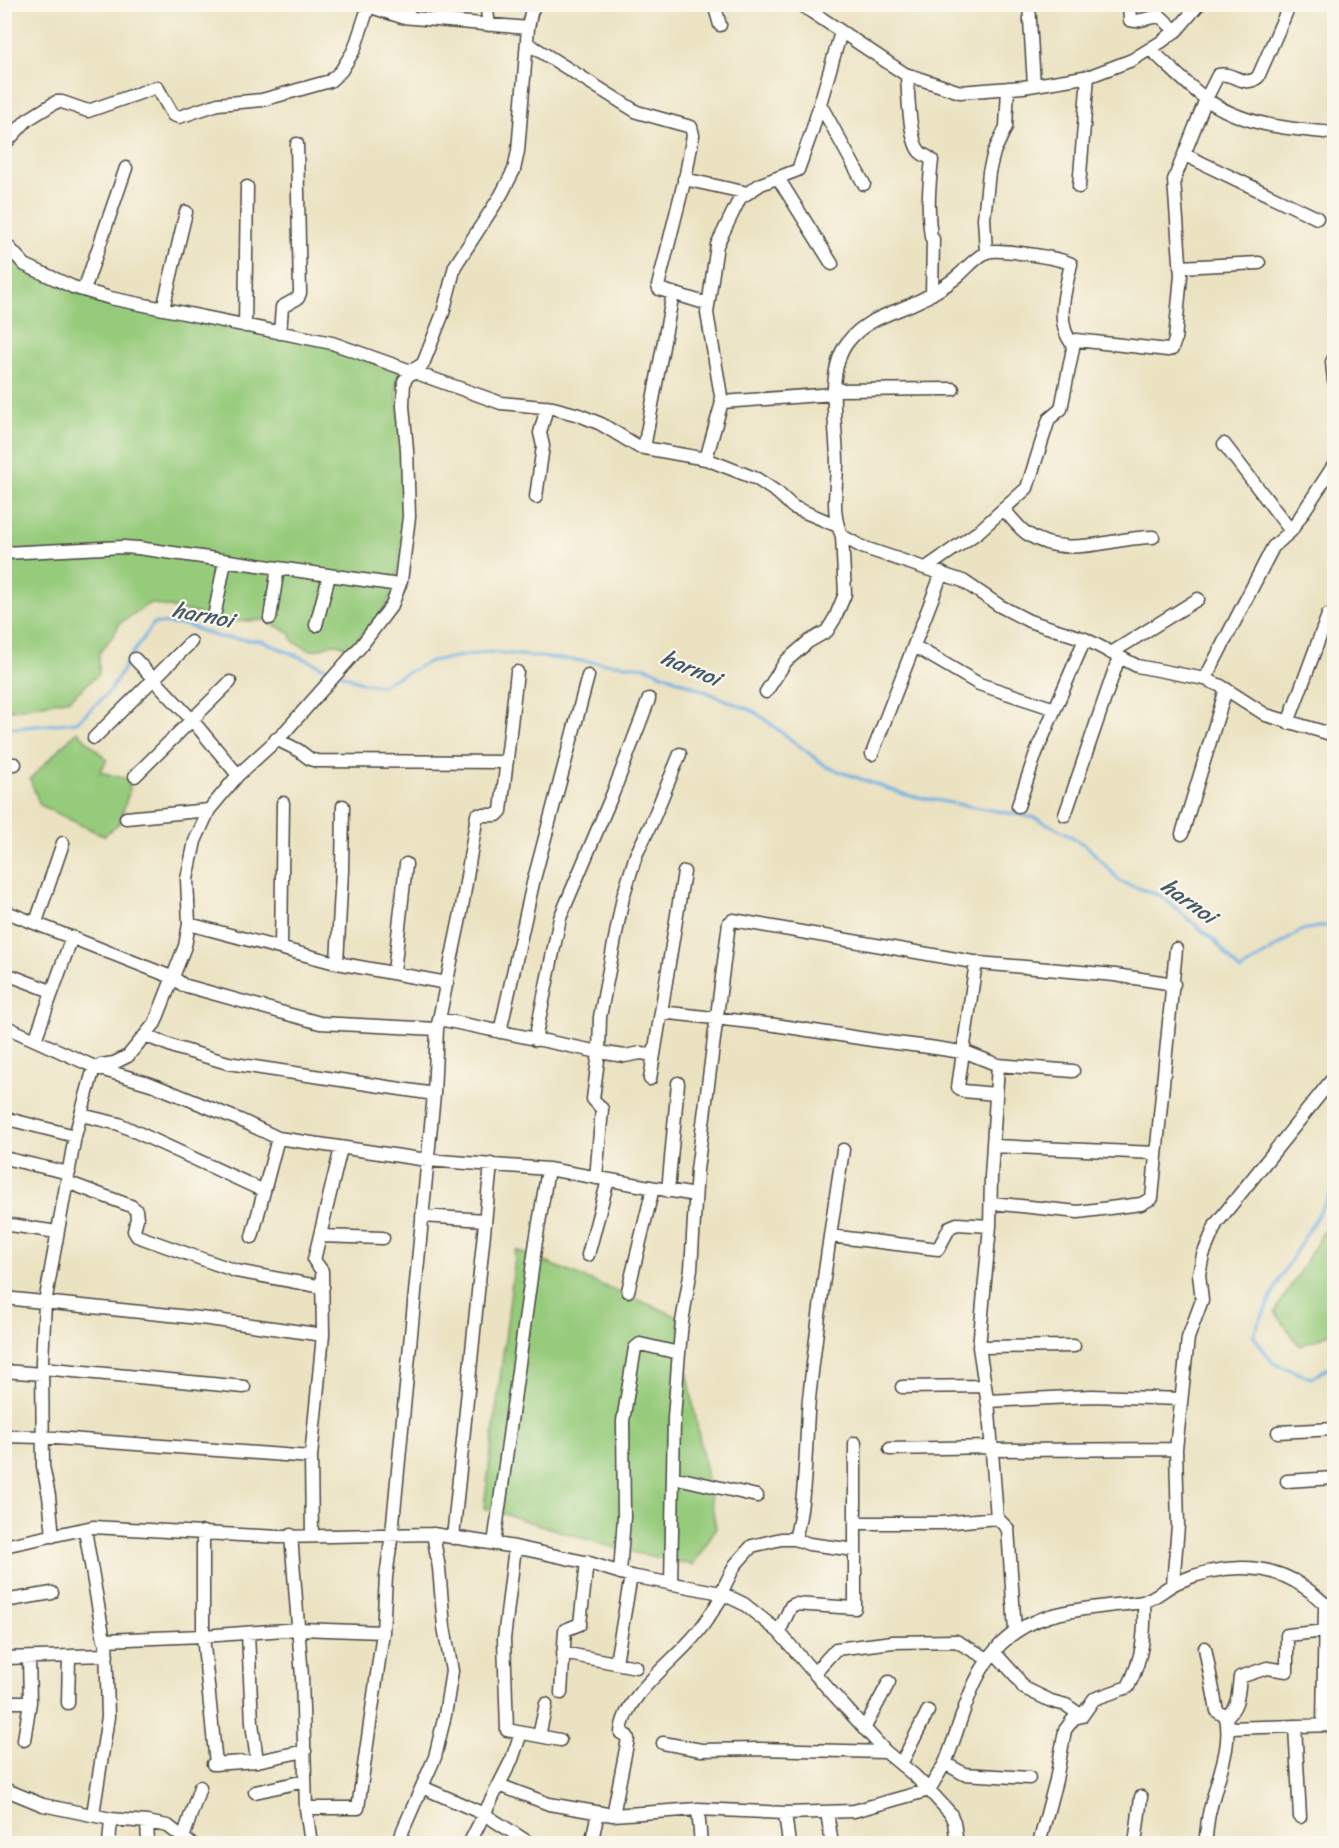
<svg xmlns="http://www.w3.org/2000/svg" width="1339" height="1848" viewBox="0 0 1339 1848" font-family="Sriracha,sans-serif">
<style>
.green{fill:#96cb7c;stroke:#607b54;stroke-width:1.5}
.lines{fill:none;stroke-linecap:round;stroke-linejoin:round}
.stream{stroke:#6fb0e3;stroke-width:3}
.minor-casing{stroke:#484642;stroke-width:15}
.minor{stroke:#fff;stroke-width:12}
.labels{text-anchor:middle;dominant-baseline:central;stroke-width:4.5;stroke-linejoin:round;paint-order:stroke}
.water-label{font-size:22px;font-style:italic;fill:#435a6b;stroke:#fbf7ec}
</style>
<rect width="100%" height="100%" fill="#fbf7ec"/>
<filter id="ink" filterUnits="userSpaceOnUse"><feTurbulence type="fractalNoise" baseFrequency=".0167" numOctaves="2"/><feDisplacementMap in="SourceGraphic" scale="12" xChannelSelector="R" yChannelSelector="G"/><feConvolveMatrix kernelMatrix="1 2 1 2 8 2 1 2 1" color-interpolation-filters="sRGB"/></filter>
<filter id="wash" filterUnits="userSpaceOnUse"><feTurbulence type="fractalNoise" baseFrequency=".008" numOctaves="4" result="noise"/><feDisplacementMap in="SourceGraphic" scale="24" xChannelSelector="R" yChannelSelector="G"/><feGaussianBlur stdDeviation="1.35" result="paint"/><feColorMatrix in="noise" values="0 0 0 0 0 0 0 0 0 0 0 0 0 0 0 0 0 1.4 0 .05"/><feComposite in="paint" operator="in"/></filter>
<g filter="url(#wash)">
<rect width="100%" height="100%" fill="#ebe2c1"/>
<path class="green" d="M4,249L82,295L323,345L400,371L396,383C401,442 416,560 383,610C374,624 360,636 349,648C324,637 325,653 311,650C305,649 299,644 293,641L290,633L265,620L206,623L197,613L150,603L119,624L115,633L99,653V674L70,699L5,711Z
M77,731L107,760L100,772L127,779L130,789L119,823L104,836L40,805L30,779Z
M1334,1215V1332L1300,1346L1275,1312Z
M516,1250L677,1316L716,1528L693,1565L622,1550L484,1508Z"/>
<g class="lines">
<path class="stream" d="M341,674L363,683L381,685L431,661L488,652L646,667L755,712L827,767L906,795L1036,818L1066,833L1089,848L1121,882L1161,896L1215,941L1240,971L1302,930L1334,924
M4,726L15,728L77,722L110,691L132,654L154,623L186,625L218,637L262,641L335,672
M1334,1188L1283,1273L1253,1335L1273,1363L1311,1378L1334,1365"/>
</g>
</g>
<g filter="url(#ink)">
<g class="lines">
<g class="minor-casing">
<path id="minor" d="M362,4L402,17L528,28
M407,4L408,17
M486,4L489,25
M714,4L720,25
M800,4L905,74L960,92L1023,87L1090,76L1132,60L1161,42L1178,29L1199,4
M1029,4L1034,85
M1129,4L1130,20L1136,21L1160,16L1176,31
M527,43L637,112L691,127L693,135L686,174L658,286L659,289L708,304
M1150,49C1168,65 1186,84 1206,99C1243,126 1291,129 1334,133
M907,75C908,91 909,141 920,152C923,155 929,157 932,160C929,186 927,210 931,237L933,239L932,294
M820,104L864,184
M4,145L27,120L56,102H62L88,111L157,87L173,115L179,117L218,104L262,100L330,81L341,71L354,50L368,8
M1185,155L1317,218
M778,178L832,264
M684,179L748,193
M1079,187L1088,76
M4,242L25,265L73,287L110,298L332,343L501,403L553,408L579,415L601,424L639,447L706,459L757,479L778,493L793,507L838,526L842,536L862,547L963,581L1000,606L1029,621L1085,639L1137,666L1205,679L1221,686L1266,715L1334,735
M986,252L984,218L989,172L994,152L1006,127L1008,88
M1180,267L1259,263
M84,290L126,168
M163,309L186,212
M245,326L247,187
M280,333L282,307L298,298L300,293L297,144
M1334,358L1332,362L1334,381
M835,390L953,389
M722,402L834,394
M1224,444L1291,531
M644,448L673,293
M706,459L722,402L707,313L717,245L740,198L761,184L798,170L812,131L841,32
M536,497L543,446L540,433L547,407
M1004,510C1011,517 1018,527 1026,533C1067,561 1110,537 1153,537
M838,526C832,506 837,484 837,463C837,428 825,373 847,343C868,314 905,312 933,293C942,288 951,282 959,275C967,268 977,256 987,252C998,248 1061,258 1071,264C1066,288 1054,323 1073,345
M4,553L123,547L138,548L399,585
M926,568L978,532L1027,488L1049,419L1061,409L1074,343L1076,340L1168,350L1172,349L1175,340L1181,275L1174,180L1206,99L1218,75C1233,71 1244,89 1258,77L1290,4
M215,612L225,561
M270,618L278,568
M316,625L329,576
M914,646L979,684L1055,709
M1111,653L1198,599
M135,659L192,720L238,775
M1205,679L1273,547L1291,531L1334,465
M766,692L786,661L808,642L827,631L835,618L845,594L842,536
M1288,723L1328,615
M94,738L191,642
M276,739L298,750L310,759L317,761L507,762
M872,754L942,573
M4,764H15
M135,776L230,682
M1018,806L1036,753L1085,639
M1065,815L1119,657
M126,818L209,810
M1182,834L1226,689
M4,911L174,978L183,985L320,1023L437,1029
M36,922L63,843
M189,924L332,962L447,983
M281,948L283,803
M976,962L958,1087L963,1091L996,1094
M337,963L342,871L343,806
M394,972L406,864
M4,973L51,991
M661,1012L775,1025L879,1041L929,1047L968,1053L998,1065L1073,1071
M439,1019L599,1052L625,1056L641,1053L654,1055
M4,1026L97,1068L151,1084L240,1120L278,1138L427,1160L548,1169L695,1195
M500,1032L533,883L588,676
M146,1036L177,1048L228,1063L434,1094
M35,1040L72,937
M535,1040L560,918L613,793L649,699
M998,1065L991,1177L990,1226L979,1347L989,1412L997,1518L1008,1529L1015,1631
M650,1079L684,872
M81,1115L119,1124L264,1191
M4,1118L75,1136
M993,1146L1156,1153
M4,1158L69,1173
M596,1178L602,1109L593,1099L599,1052L600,1017L623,897L636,855L651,824L680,754
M67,1182L131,1206L136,1210L137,1218L134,1231L137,1236L236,1271L323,1287
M668,1191L678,1083
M992,1203L1078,1212L1141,1204L1152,1198L1176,949
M422,1216L485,1220
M4,1224L57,1232
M320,1236L383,1238
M830,1236L938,1249L950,1227L957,1224L990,1226
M252,1237L278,1138
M588,1255L608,1180
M628,1291L653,1188
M4,1298L209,1319L323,1335L322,1271L314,1260L341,1148
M979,1347L1074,1346
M42,1368L244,1387
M4,1371L42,1374
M902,1387L985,1386
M987,1401L1092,1396L1181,1399
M1278,1432L1334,1429
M4,1436L42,1437L311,1457
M890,1449L992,1447
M992,1450L1176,1449
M673,1477L757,1496
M1287,1481L1334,1478
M856,1523H942L997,1518
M85,1530L104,1640L203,1636L299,1629L383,1632
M203,1532V1636L216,1764
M291,1535L302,1677L306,1808L311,1844
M312,1535L311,1457L323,1335
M53,1536L49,1496L43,1466L42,1361L45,1303L75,1136L93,1071L101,1065L114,1063L128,1056L155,1023L185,946L189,924L187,879L195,841L209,810L238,775L282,735L361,646L392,605L401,581L409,517L407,450L403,406L404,381L413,370L423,364L443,313L455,266L501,195L514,170L518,151L528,28L531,13L535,4
M453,1538L491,1164
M795,1539C807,1494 805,1445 809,1399C818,1315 830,1233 843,1150
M494,1544L536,1241L548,1169
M4,1546L93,1527L279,1537L433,1534L515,1547L589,1563L631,1576L721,1593L744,1604L779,1632L814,1673L886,1752L914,1775L929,1790L950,1813L954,1822L957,1844
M515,1547L504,1639L507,1730L560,1740
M620,1573L624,1517L623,1421L635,1348L640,1344L679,1353
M671,1584L674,1418L678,1364L682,1322L691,1269L697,1170L729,923L733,920L979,963L1115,975L1174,984
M1173,1584L1178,1526L1176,1449L1188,1338L1202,1300L1199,1274L1203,1255L1216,1224L1334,1077
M721,1593L735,1565L752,1546L781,1539H795L809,1544L855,1550
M4,1601L52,1593
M779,1632L791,1606L795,1604L855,1608V1443
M248,1633L252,1723L257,1761
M1205,1648L1217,1711L1226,1717C1239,1706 1238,1693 1240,1677L1267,1668L1287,1671V1635L1326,1631
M994,1652L1015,1675L1024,1688L1051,1701L1066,1705L1082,1716
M563,1653L636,1667
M4,1658L107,1655
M616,1662L631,1576
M814,1673L836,1649L893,1642L956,1641L988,1659
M561,1693L565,1630L580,1624L587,1562
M4,1702H30
M68,1703L69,1657
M1323,1725L1325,1604
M1295,1726L1300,1817
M1228,1728L1334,1725
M864,1729L889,1682
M539,1736L546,1704
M24,1740L30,1702L29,1658
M663,1743L701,1750L759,1749L886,1752
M945,1763L964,1774L1029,1778
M213,1764L257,1761L305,1751
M901,1764L928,1711
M499,1785L549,1804L613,1815L698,1809L785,1813L854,1811L929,1790C934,1781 940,1772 945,1763C962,1723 969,1676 1001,1644C1032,1613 1074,1610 1115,1605C1124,1604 1133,1604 1142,1602C1155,1599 1166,1587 1178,1582C1217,1565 1267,1560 1304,1587C1312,1592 1318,1598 1325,1604H1334
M422,1787L484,1814L531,1844
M4,1789L43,1805L111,1819L147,1822L168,1826L191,1844
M255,1792L305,1781
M306,1808H358L383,1632L386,1577L392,1533L434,1094L437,1029L461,913L477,815H497L501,811L517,672
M698,1809L701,1844
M827,1812L832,1844
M785,1813L789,1844
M93,1814L108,1717L106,1640
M613,1815L628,1739L627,1736L621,1733C623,1698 668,1666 690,1641C704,1626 713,1611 723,1595
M147,1822L148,1844
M183,1838L200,1787
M109,1844L111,1819
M399,1844L403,1830L435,1757L445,1715L452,1671L444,1627L439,1568L433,1534
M469,1844L512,1759L521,1733
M591,1844L598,1813
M1039,1844L1056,1780L1065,1730L1074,1718L1082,1716L1094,1699L1128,1687C1143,1657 1145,1635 1144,1602
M1135,1844L1141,1797
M1205,1844C1207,1831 1207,1818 1211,1806C1218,1775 1232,1748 1226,1717"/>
</g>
<use href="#minor" class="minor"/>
</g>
</g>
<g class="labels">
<g class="water-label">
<text transform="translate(203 615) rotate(11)">harnoi</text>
<text transform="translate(691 668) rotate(23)">harnoi</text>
<text transform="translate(1189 901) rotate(36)">harnoi</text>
</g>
</g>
<rect width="1339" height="1848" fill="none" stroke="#fbf7ec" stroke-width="24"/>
</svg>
